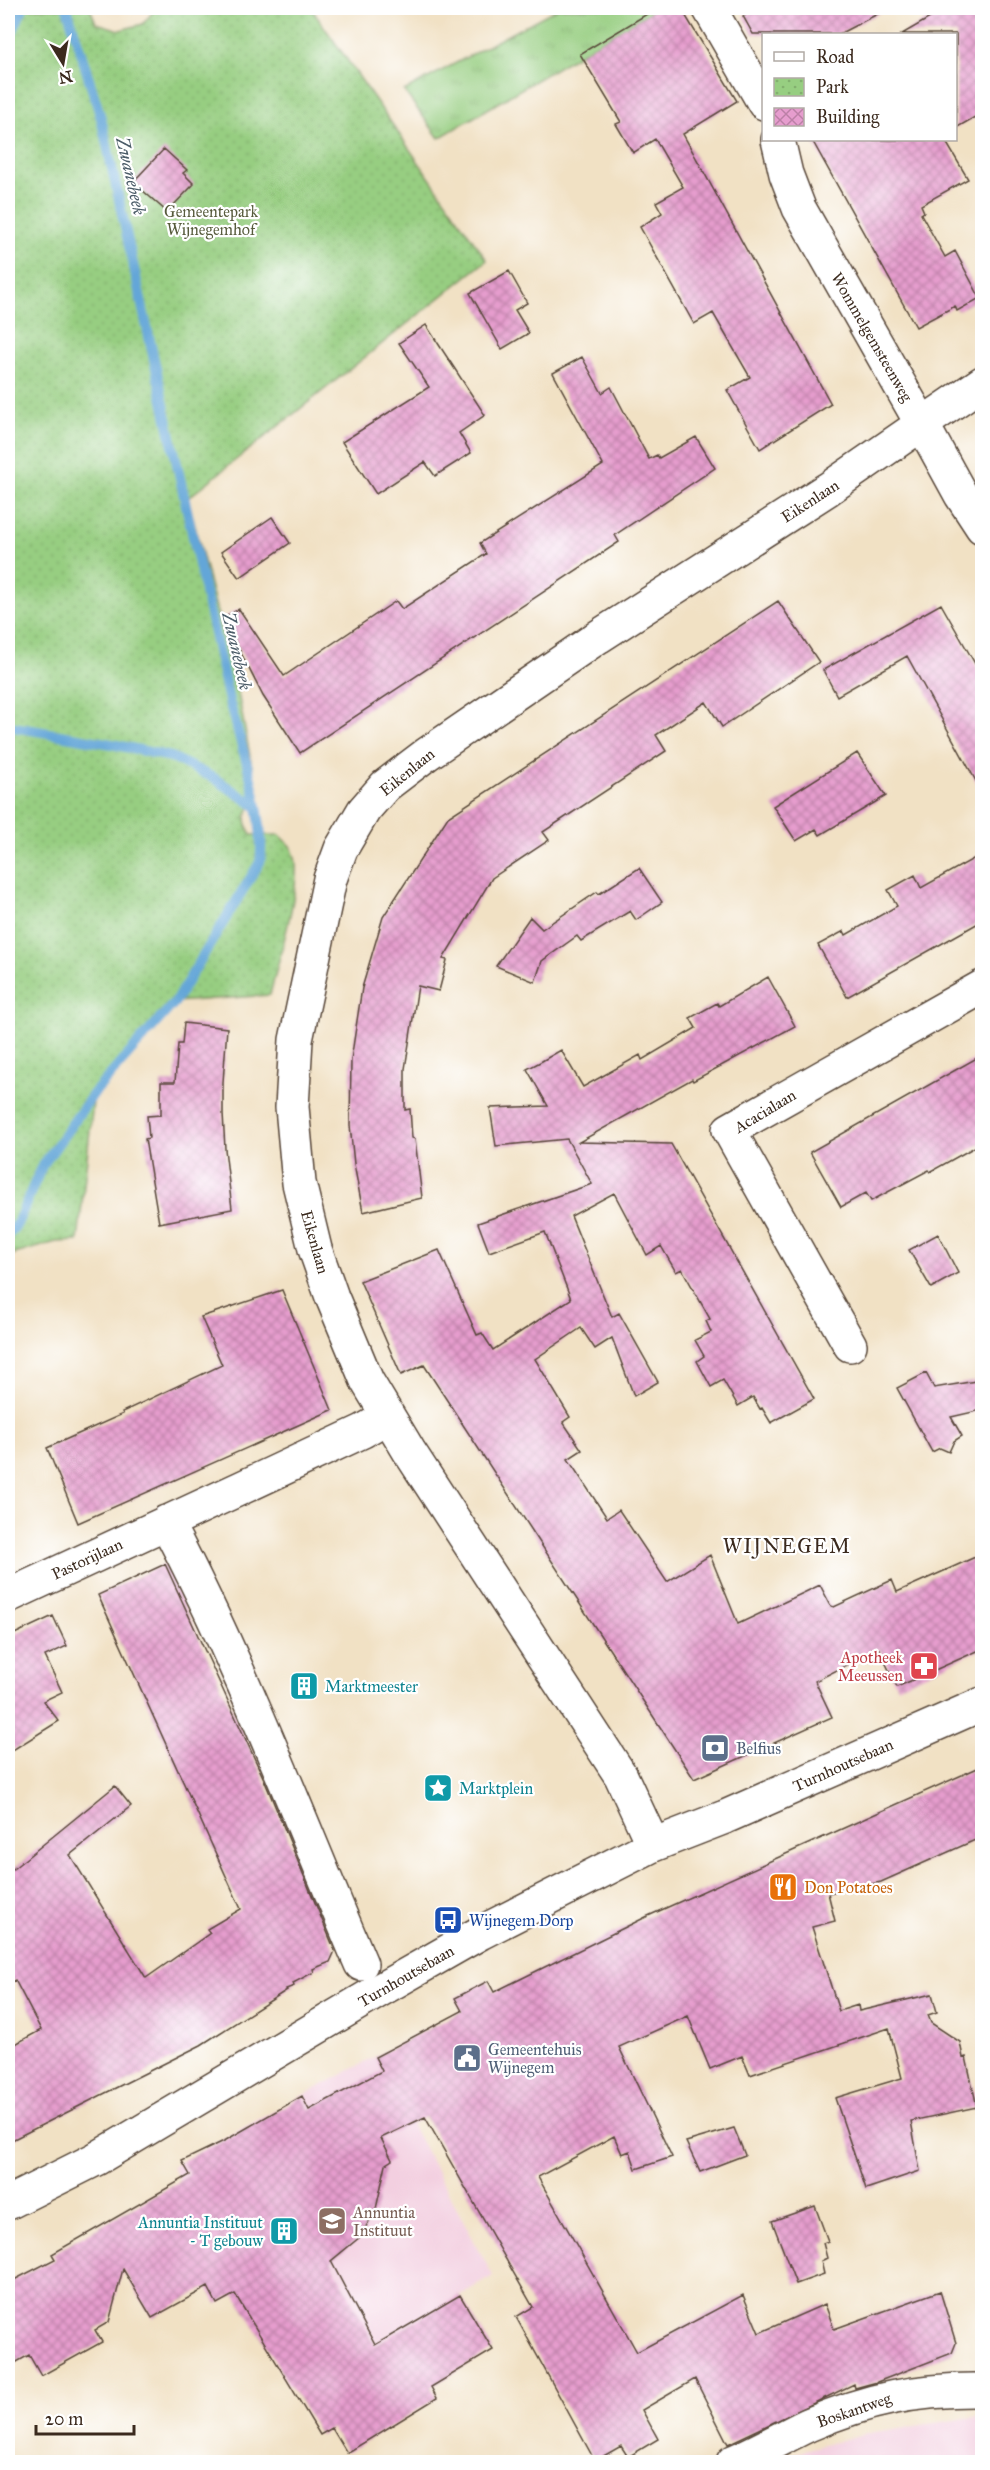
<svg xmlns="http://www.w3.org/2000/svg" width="990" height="2470" viewBox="0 0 990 2470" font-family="'IM FELL Great Primer',serif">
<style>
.built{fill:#f3cfe0}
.grass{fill:url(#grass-tufts);stroke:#697c50;stroke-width:1.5}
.park{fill:url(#park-dots);stroke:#697c50;stroke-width:1.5}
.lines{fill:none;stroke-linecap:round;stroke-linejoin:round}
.stream{stroke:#64a6d8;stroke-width:10}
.building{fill:url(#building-cross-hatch)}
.street-casing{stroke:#564537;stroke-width:36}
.secondary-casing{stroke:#564537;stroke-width:36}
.street{stroke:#fff;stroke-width:33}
.secondary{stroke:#fff;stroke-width:33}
.labels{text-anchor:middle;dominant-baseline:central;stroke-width:4.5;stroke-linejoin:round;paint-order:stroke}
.park-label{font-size:16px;fill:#575b3c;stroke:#fff}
.street-label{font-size:16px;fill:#3b2a1e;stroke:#fff}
.health-label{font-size:16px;fill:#be3a42;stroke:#fff;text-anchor:end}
.culture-label{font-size:16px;fill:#0d838f;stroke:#fff;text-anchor:start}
.service-label{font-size:16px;fill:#4e5e75;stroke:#fff;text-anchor:start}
.food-label{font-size:16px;fill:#c56008;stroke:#fff;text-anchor:start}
.transit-label{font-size:16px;fill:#164399;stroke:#fff;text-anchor:start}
.education-label{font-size:16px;fill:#785e54;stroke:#fff;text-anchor:start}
.water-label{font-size:18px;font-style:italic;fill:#4b5c68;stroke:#fff}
.quarter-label{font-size:20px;letter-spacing:1.5px;fill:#3b2a1e;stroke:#fff}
</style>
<defs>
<pattern id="grass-tufts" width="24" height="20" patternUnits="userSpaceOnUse" patternTransform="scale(1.5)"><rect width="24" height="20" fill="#97ce81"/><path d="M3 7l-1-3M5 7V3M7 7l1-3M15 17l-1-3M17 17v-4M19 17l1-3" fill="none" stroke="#83b16f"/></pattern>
<pattern id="park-dots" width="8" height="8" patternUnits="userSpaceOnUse" patternTransform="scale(1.5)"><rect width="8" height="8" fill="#97ce81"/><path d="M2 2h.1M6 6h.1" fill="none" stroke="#83b16f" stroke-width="1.8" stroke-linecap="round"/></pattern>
<pattern id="building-cross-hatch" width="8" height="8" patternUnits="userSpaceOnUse" patternTransform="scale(1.5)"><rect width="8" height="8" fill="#e69dce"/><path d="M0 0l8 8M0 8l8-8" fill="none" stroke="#bc80a7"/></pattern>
</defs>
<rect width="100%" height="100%" fill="#fff"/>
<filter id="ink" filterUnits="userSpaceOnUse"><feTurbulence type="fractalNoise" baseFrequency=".0167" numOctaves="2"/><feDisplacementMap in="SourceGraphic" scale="12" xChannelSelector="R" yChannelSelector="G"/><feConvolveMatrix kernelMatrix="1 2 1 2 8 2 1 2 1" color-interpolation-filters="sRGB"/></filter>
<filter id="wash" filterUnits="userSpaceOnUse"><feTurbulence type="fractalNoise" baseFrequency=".008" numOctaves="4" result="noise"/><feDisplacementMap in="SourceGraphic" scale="24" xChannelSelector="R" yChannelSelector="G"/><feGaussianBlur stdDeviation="1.35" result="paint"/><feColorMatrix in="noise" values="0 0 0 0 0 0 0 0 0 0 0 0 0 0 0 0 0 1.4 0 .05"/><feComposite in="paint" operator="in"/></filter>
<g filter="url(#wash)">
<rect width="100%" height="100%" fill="#f1e1c4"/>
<path class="built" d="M375,2057L493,2276L308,2384L288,2386L172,2166Z
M982,2416V2462H761L867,2433Z"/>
<path class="grass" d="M558,8H657L439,138L404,91Z"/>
<path class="park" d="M8,8H90L96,23L120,30L143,24L156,8H311L487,260L188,498L239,698L258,798C246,811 242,818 251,835H280C286,841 292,846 294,854C304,879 277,965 270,995L175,1002L94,1093L78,1241L56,1242L8,1256Z"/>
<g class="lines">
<path class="stream" d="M8,41L23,8
M8,726L112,744L171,757L214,778L256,806
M8,1235L17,1224L42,1166L94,1093L175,1002L260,862C267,818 241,745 229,701L101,118L67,8"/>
</g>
<g id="blocks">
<path class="building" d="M657,8H681L737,101L683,134L831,404L760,449L727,390L750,377L713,313L694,324L640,227L662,213L656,202L683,187L655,139L633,153L616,124L621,122L580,54Z
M757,8H889L839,34H753L743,16Z
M947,8H982V113L956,128V34H902Z
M812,140H945L968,179L921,205L924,212L921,214L945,257L955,251L980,298L957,311L955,306L916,327Z
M164,149L187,170L183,173L194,184L167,212L133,182Z
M509,271L527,303L515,310L529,333L502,349L470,293Z
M426,325L485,415L459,433L471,453L435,476L425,462L376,494L342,442L429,387L399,343Z
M582,357L602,393L611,387L649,459L657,455L659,458L696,437L715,468L615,535L619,542L300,753L263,696L223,618L239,609L284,676L396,601L402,609L486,554L480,543L603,465L553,373Z
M272,517L290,543L239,578L221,552Z
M778,601L819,662L722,727L706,702L656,735L666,751L543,832L549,840L492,878L443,959L447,960L439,991L418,986L405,1069V1110L410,1109L412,1138L415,1139L422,1198L363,1212L354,1164L350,1125L351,1060L362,988L383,917L448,817Z
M941,604L982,676V792L907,656L837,696L823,670Z
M857,753L886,796L820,835L816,829L796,841L773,806Z
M982,854V921L847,997L818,945L844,931L846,935L897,906L888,890L915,875L921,888Z
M639,868L662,902L636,920L630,911L581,941L577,936L542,961L535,982L496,966L530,917L542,929L597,892L599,894Z
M768,977L795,1026L693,1081L692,1079L579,1142L671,1144L814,1399L771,1423L762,1408L760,1409L753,1397L738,1406L723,1380L711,1387L697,1361L704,1356L695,1340L711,1332L706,1321L710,1319L682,1269L676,1272L661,1246L647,1255L614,1193L571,1216L612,1317L619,1313L658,1382L634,1396L612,1338L595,1349L581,1328L535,1359L570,1417L563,1422L582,1450L568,1459L607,1518L619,1510L667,1582L710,1555L738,1624L820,1585L831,1606L834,1607L892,1580L897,1592L982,1554V1649L897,1687L879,1649L815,1681L832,1717L694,1779L424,1365L401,1375L360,1281L439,1250L477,1335L482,1333L493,1350L571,1299L545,1232L489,1252L478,1223L592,1184L567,1139L496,1146L490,1108L548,1106L527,1069L542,1061L561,1050L583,1087L640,1055L642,1060L696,1028L690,1018L717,1003L719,1006Z
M184,1023L227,1028L223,1082V1113L225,1149L232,1209L159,1223L145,1139L149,1138L147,1116L161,1115V1082H175L178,1044H182Z
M982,1055V1143L930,1172L929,1170L871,1201L866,1193L841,1207L810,1152Z
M938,1234L958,1273L931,1288L909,1250Z
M282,1290L332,1410L78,1523L47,1448L123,1414L122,1412L222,1365L201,1317Z
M926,1373L934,1388L982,1380V1410L951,1417L962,1436L954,1441L949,1452L940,1448L932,1452L897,1388Z
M165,1564L263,1777L335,1951L330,1962L313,1969L314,1972L293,1983L294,1986L286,1989L287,1990L201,2045L8,2142V2048L41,2030L15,1980L8,1984V1873L115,1786L131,1806L70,1855L146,1978L210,1933L207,1929L241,1909L98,1595Z
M53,1616L67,1646L45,1656L62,1692L43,1701L59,1721L8,1753V1637Z
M982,1766V1837L881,1882L828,1893L835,1921L812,1927L839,2011L858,2005L859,2011L932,1994L937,2012L928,2015L931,2023L960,2042L963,2058L966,2057L977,2107L911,2121L920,2171L866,2189L835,2098L902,2078L889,2028L750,2075L742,2056L710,2069L688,2016L619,2047L672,2157L636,2169L630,2151L622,2154L614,2136L538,2177L637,2352L743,2295L759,2333L825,2304L834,2329L940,2291L956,2343L952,2353L877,2382L855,2388L854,2384L728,2444L695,2379L642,2410L658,2439L628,2457L621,2446L595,2461L516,2317L533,2307L425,2117L381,2138L392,2160L386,2164L376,2209L360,2237L331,2261L375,2345L460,2295L493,2350L431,2387L437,2398L347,2453L332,2428L320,2435L235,2294L217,2304L208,2287L152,2318L123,2269L109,2322L95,2330L102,2342L41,2376L29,2355L8,2367V2283L55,2259L52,2254L190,2175L182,2161L226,2140L302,2096L309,2110L382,2071L375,2057L462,2011L455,1998L488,1981L494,1992L648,1916Z
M734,2128L745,2155L700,2172L686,2142Z
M815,2206L828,2241L823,2243L827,2258L821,2261L824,2274L796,2284L772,2221Z"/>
</g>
</g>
<g filter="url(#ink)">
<use href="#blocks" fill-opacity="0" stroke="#564537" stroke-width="1.5"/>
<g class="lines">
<g class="street-casing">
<path id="street" d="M982,383L922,424L961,495L982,527
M850,1345L729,1130L982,987
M166,1522C241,1664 298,1816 361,1964
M8,1596L239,1489L363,1431L387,1417
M733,2462C759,2451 783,2437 808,2425C868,2399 917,2389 982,2390"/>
</g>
<g class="secondary-casing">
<path id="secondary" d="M709,8L764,103
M653,1845L621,1776L409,1451L367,1381L332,1297L315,1249L299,1183L292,1107L296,1040L330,879L341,849L364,810L385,786L427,754L598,637L828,489L922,424L799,208L786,174L778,140
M8,2203L96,2159L380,1990L480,1933L653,1845L725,1817L982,1704"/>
</g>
<use href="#street" class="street"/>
<use href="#secondary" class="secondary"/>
</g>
</g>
<defs>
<g id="pharmacy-square" transform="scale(1.5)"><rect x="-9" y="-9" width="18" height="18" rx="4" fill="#e0444e" stroke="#fff"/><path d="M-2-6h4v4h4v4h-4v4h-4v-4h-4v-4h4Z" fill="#fff"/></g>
<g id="building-square" transform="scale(1.5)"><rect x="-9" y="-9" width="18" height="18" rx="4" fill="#0f9aa8" stroke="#fff"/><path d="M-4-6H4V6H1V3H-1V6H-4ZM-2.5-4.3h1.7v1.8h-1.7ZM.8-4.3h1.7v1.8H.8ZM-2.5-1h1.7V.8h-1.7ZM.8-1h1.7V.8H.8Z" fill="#fff"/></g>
<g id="bank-square" transform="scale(1.5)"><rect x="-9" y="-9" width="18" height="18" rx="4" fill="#5c6f8a" stroke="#fff"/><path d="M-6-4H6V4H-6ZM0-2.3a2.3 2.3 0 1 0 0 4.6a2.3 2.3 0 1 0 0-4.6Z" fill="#fff"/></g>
<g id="sight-square" transform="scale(1.5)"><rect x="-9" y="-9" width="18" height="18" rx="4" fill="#0f9aa8" stroke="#fff"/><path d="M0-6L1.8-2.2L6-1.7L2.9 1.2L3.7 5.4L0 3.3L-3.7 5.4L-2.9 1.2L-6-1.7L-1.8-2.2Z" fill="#fff"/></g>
<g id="restaurant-square" transform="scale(1.5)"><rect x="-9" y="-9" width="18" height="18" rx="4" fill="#e8710a" stroke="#fff"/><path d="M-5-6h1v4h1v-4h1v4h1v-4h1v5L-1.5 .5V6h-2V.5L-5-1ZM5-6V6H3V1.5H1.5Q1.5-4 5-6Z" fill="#fff"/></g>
<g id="bus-square" transform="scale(1.5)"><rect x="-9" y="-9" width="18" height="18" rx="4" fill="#1a4fb4" stroke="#fff"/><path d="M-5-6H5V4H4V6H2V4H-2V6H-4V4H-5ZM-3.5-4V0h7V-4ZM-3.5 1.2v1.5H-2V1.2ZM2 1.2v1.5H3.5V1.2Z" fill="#fff"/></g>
<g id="civic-square" transform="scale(1.5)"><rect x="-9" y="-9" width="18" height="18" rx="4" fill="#5c6f8a" stroke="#fff"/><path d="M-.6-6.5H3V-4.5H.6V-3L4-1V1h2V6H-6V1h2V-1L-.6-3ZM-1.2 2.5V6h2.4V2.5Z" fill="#fff"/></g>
<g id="school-square" transform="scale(1.5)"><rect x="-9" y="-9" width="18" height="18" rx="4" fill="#8d6e63" stroke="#fff"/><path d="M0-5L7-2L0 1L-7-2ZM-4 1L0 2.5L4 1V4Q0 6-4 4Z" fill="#fff"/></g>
</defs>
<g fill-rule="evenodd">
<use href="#pharmacy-square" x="924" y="1666"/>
<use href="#building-square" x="304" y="1686"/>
<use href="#bank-square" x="715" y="1748"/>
<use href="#sight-square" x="438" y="1788"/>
<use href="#restaurant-square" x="783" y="1887"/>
<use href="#bus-square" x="448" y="1920"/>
<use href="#civic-square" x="467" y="2058"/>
<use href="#school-square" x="332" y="2221"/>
<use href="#building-square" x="284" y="2231"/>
</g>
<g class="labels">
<g class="park-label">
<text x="211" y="211">Gemeentepark<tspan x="211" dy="18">Wijnegemhof</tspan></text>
</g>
<g class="street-label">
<text transform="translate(872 337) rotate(60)">Wommelgemsteenweg</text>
<text transform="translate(810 501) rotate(-33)">Eikenlaan</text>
<text transform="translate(407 772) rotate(-39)">Eikenlaan</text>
<text transform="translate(765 1111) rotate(-31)">Acacialaan</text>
<text transform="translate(315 1242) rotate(74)">Eikenlaan</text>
<text transform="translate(87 1559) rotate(-25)">Pastorijlaan</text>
<text transform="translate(843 1765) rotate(-24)">Turnhoutsebaan</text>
<text transform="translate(406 1976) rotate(-30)">Turnhoutsebaan</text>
<text transform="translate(854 2410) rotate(-19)">Boskantweg</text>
</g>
<g class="health-label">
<text x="903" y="1657">Apotheek<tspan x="903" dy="18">Meeussen</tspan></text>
</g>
<g class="culture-label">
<text x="325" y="1686">Marktmeester</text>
<text x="459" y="1788">Marktplein</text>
<text x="263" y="2222" text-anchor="end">Annuntia Instituut<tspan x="263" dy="18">- T gebouw</tspan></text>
</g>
<g class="service-label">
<text x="736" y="1748">Belfius</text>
<text x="488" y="2049">Gemeentehuis<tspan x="488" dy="18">Wijnegem</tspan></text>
</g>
<g class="food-label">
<text x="804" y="1887">Don Potatoes</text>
</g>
<g class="transit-label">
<text x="469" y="1920">Wijnegem Dorp</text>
</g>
<g class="education-label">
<text x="353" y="2212">Annuntia<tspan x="353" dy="18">Instituut</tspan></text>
</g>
<g class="water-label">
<text transform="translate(131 176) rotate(77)">Zwanebeek</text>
<text transform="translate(237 651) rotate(77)">Zwanebeek</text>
</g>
<g class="quarter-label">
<text x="787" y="1546">WIJNEGEM</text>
</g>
</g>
<rect width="990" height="2470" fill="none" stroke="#fff" stroke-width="30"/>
<rect x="762" y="33" width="195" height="108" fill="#ffffff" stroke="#b1aaa5" stroke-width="1.5"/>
<rect x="774" y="52" width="30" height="9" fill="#ffffff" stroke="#b1aaa5" stroke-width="1.5"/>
<text x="816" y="63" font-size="18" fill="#3b2a1e">Road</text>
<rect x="774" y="78" width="30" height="18" fill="url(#park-dots)" stroke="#b1aaa5" stroke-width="1.5"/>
<text x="816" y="93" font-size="18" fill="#3b2a1e">Park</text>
<rect x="774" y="108" width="30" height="18" fill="url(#building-cross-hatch)" stroke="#b1aaa5" stroke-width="1.5"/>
<text x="816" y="123" font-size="18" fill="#3b2a1e">Building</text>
<g transform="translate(63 63) rotate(169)" stroke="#ffffff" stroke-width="4.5" paint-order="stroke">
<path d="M0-4.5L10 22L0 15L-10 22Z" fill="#3b2a1e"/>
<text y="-9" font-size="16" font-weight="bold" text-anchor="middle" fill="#3b2a1e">N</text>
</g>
<path d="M36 2425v9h98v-9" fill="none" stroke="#3b2a1e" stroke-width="3"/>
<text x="45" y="2425" font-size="18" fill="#3b2a1e" stroke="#ffffff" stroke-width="4.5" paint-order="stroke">20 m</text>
</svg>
